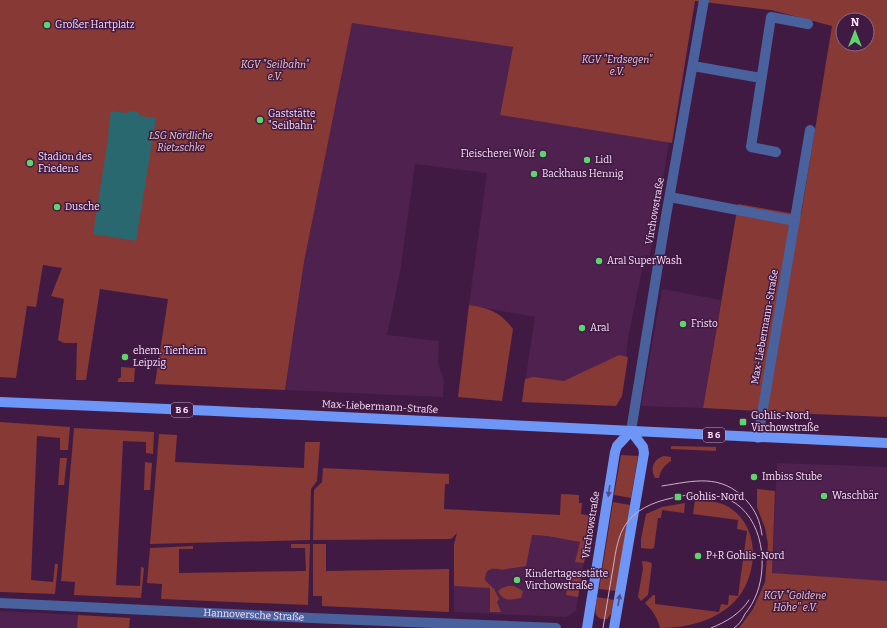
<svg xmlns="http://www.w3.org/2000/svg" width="887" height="628" viewBox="0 0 887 628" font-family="Bitter,serif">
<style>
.built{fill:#4e214f}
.green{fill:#873935;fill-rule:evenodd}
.water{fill:#2a6870}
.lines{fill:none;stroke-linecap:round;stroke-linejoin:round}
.minor{stroke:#49619d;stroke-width:10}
.major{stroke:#6e96f7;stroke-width:10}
.tram{stroke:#ccb0cd;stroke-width:1}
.oneway{fill:#534c8b}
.poi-dot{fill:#5ed56c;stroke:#411a43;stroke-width:1.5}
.labels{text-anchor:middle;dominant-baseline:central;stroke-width:3;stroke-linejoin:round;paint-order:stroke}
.shield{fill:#411a43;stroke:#c2a5c3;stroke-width:1}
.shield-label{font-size:9px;font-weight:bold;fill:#fae1fa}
.poi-label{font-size:10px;fill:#fae1fa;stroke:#411a43;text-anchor:start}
.park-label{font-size:10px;font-style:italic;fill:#eac9c5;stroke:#411a43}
.street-label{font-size:10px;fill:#fae1fa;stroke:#411a43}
</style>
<rect width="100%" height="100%" fill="#411a43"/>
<path class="built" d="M352,23L513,47L500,115L669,142L650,255H645L628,338L622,396L522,402L535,317L469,305L487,173L415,164L400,272L387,335L439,341L438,363L444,380L443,397L285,390L304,262Z
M662,289L721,300L703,408L641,406Z
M777,463L887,467V582L772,573Z
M457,532L547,536L587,543L576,611L566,617L454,612V544Z
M0,611L78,615L77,628H0Z"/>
<path class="green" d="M0,0H887V417L813,414L703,408L738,204L801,215L832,26L771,10L695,1L672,143L500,115L513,47L352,23L304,262L285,390L155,384L168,299L100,289L86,380H76L77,343H64L58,340L64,299L51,296L62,268L43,265L36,307L27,306L16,378L0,377ZM843,20H867V44H843Z
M469,305C490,308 500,312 513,329L502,401L458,397Z
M619,355L628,357L622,396L616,406L522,402L525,379L534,377L564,381Z
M121,367L135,368L134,382H118V379L121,377Z
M0,422L70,427L68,450H60V438L37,436L31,580L53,582L55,564H58L55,594L0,592Z
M74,428L154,432L153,454L146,453V442L123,441L116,585L140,586L141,567L144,568L141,598L74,595L75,582L61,581Z
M159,434L177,435L175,462L304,468L305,442H320L317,481L311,489L310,540L150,544Z
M671,446L716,447V451L671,449Z
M621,455L638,456L631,498L614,495Z
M664,456L671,457V461C664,466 661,469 659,478H655C650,469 653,459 664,456Z
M60,458H67L64,485H58Z
M145,462L152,463L150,490H144Z
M323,468L449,474V484H445L444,509L560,515L561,494L579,495V503H582L581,514L592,516L584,563L575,562L580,542L547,536L532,535L526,566C520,567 513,568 507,569C499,572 486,562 485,580L494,589L499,599L497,602L501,612H490V588L454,586V544L457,533L451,539L313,540L314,490L322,482Z
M757,489L775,491L772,573L887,581V628H739L753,609L765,582L768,544L765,528L757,507Z
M695,500C705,501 716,501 725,505C765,525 759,586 726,609C707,623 683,628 660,628C657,617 653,611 645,603L653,595H655V604L719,612L721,604L728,605L729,595L738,596L747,531L737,529L738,520L693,514Z
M613,502L630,505L616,591L599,589Z
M685,503L684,513L662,510L661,518H658L654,548L651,549L641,548V539L646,514L662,507Z
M291,544H310L308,605L161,599L162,584L147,583L150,548L193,546V549H179V573L306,571L305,548H291Z
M313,544H326V571L449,569V612L322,606V596H313Z
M642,561L650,562L652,564L648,595L641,601L638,597L643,568Z
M570,572L582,574L578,597L566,595Z
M508,586H514L523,591L521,598C511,600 503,602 498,591L502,588Z
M597,597L614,600L611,614L607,619C591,620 596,608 597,597Z
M78,615L130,618L129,628H77Z"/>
<path class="water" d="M111,111L127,113L130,111L138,112L140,116L156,118L136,241L93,234L109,133H108Z"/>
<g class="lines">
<g class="minor">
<path d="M693,66L761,78"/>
<path d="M776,152L751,147L771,17L808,24"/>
<path d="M670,197L795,221"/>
<path d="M631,431L666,216L704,0"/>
<path d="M758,438L810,130"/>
<path id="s1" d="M0,603L311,618L556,628"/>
</g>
<path class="major" d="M0,402L215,411L887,443
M587,628L615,452L617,446L631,431
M614,628L644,453L643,447L631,431"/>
<path class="tram" d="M662,486C694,481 721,473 746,500C756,511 760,521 762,535
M603,628C606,610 609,592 612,574C615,558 616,541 624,527C634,510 653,502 672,498C689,494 706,492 723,497C761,510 769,560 757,593C754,601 750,608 745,614C742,620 739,625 734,628
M711,628C726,622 740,614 749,600"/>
</g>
<defs><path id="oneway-solid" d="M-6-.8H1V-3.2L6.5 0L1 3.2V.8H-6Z"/></defs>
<g class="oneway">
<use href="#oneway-solid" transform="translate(609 491) rotate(98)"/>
<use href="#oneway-solid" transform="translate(619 600) rotate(-80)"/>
</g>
<g class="poi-dot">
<circle cx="47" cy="25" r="4"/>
<circle cx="260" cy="120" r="4"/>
<circle cx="543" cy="154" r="4"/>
<circle cx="587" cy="160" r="4"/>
<circle cx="30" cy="163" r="4"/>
<circle cx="534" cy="174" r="4"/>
<circle cx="57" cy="207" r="4"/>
<circle cx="599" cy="261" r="4"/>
<circle cx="683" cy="324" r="4"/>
<circle cx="582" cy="328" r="4"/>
<circle cx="125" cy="357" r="4"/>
<rect x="739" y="418" width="8" height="8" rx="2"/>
<circle cx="754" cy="477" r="4"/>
<circle cx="824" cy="496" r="4"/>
<rect x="674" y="493" width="8" height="8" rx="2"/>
<circle cx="698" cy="556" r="4"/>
<circle cx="517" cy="580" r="4"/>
</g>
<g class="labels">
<g class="shield">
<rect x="171" y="403" width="22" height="14" rx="3"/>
<rect x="703" y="428" width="22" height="14" rx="3"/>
</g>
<g class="shield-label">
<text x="182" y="410">B 6</text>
<text x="714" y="435">B 6</text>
</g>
<g class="poi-label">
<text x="55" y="25">Großer Hartplatz</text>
<text x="268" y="114">Gaststätte<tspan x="268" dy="12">"Seilbahn"</tspan></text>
<text x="535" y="154" text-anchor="end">Fleischerei Wolf</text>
<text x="38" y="157">Stadion des<tspan x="38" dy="12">Friedens</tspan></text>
<text x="595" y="160">Lidl</text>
<text x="542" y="174">Backhaus Hennig</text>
<text x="65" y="207">Dusche</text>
<text x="607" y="261">Aral SuperWash</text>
<text x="691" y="324">Fristo</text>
<text x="590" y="328">Aral</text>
<text x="133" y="351">ehem. Tierheim<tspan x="133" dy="12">Leipzig</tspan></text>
<text x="751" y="416">Gohlis-Nord,<tspan x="751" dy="12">Virchowstraße</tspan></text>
<text x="762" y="477">Imbiss Stube</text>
<text x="832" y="496">Waschbär</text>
<text x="686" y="497">Gohlis-Nord</text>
<text x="706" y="556">P+R Gohlis-Nord</text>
<text x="525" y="574">Kindertagesstätte<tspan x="525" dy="12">Virchowstraße</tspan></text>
</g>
<g class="park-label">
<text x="617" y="60">KGV "Erdsegen"<tspan x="617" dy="12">e.V.</tspan></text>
<text x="275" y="65">KGV "Seilbahn"<tspan x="275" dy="12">e.V.</tspan></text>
<text x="181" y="136">LSG Nördliche<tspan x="181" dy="12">Rietzschke</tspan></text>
<text x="795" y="596">KGV "Goldene<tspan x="795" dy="12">Höhe" e.V.</tspan></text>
</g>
<g class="street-label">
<text transform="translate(655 211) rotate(-80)">Virchowstraße</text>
<text transform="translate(765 327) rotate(-80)">Max-Liebermann-Straße</text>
<text transform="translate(380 407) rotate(3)">Max-Liebermann-Straße</text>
<text transform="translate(591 525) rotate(-81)">Virchowstraße</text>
<text stroke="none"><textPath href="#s1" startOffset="254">Hannoversche Straße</textPath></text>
</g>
</g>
<g transform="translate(855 32)"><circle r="19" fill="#411a43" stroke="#8b6a8c"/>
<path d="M0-3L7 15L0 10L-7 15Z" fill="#5ed56c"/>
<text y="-6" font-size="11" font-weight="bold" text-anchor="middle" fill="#fae1fa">N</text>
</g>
</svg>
